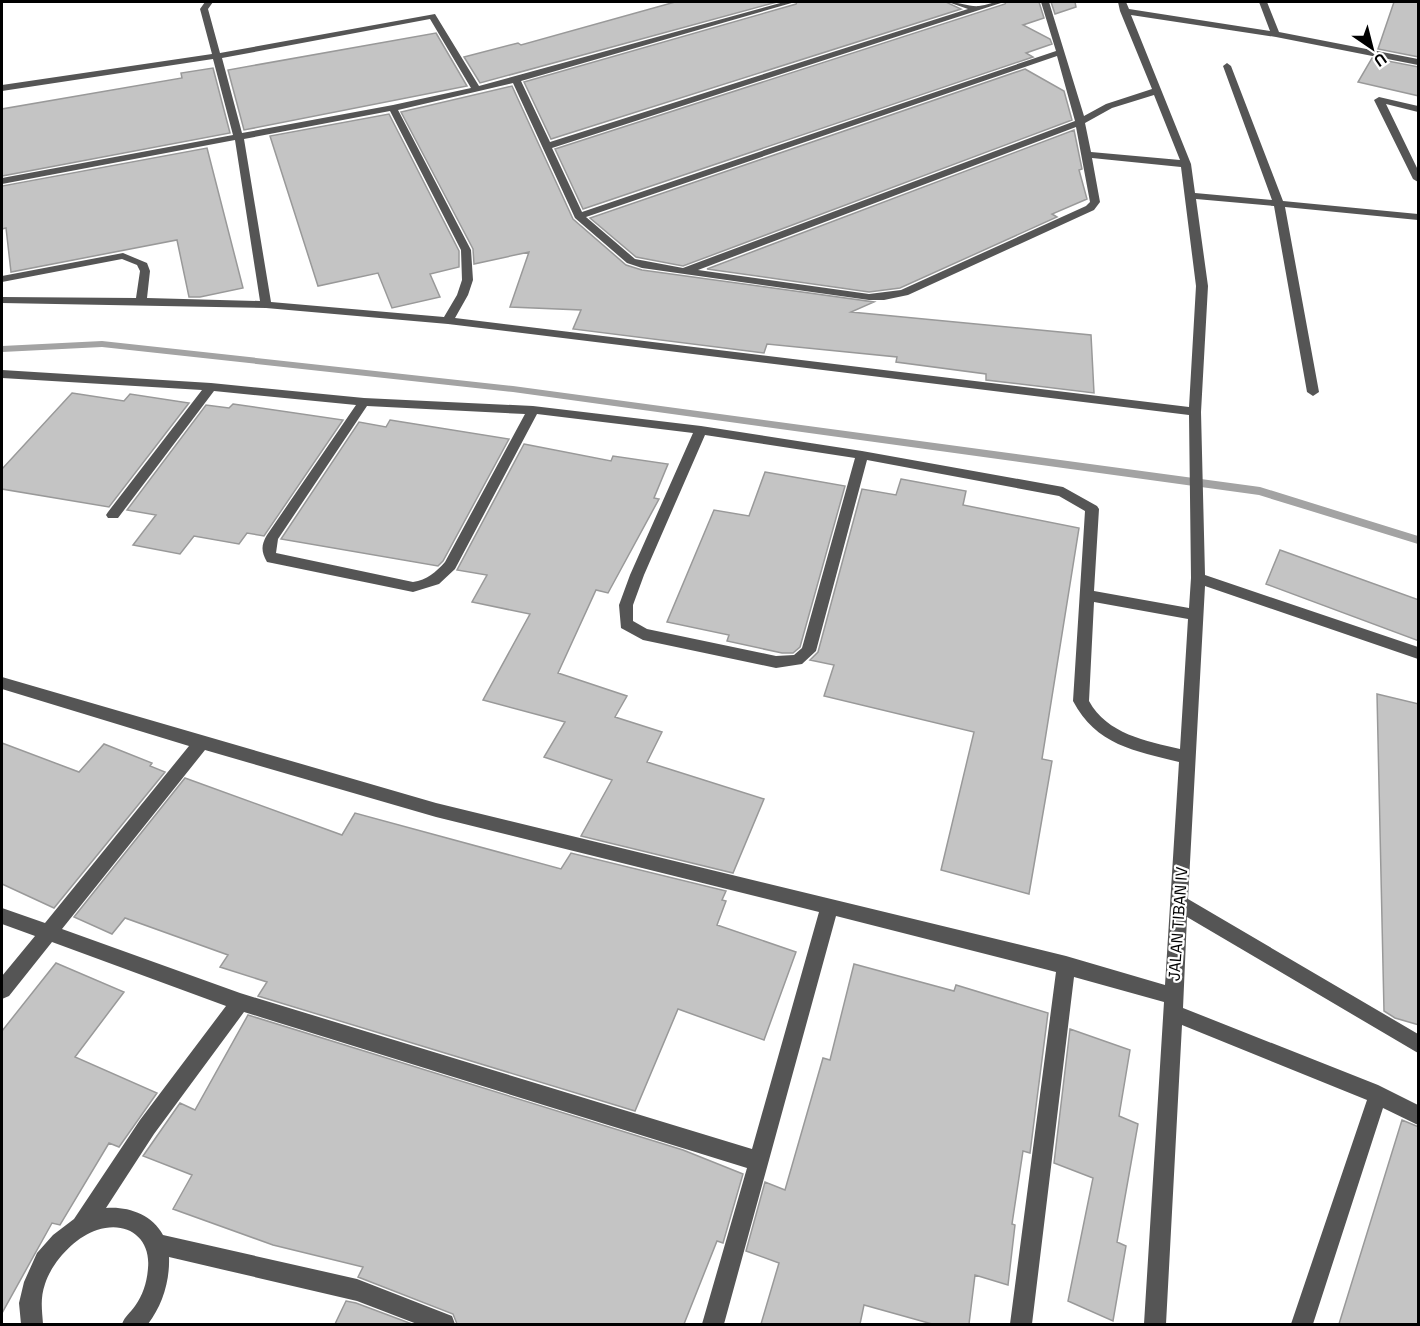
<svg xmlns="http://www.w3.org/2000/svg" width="1420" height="1326" viewBox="0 0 1420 1326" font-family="'Space Grotesk',sans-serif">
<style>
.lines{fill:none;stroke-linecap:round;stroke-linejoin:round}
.stream{fill:#a3a3a3;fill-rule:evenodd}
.building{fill:#c4c4c4;stroke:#999;stroke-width:1.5}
.minor{fill:#555;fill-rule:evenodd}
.labels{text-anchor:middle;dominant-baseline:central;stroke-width:4.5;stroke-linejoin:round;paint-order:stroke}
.street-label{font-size:16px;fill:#000;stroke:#fff}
</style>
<rect width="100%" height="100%" fill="#fff"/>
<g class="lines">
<path class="stream" d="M102,341L513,386L1260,487L1418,536V544L1259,495L513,392L102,347L2,352V346Z"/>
</g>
<path class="building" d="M675,2H777L480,83L464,57L518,43L521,45Z
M797,2H946L961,9L551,139L524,82L796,4Z
M1006,2H1039L1044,18L1023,25L1050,39L1052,44L1026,53L1033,57L583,209L555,149L1005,4Z
M1051,2H1075L1076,7L1055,14Z
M1394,2H1419V57L1378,49Z
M436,33L467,86L244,130L228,70Z
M1372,58L1419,67V96L1358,82Z
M213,68L230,133L2,176V109L182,78L181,73Z
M1025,69L1064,91L1072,120L683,266L636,257L590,218Z
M512,86L573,219L626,265L642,270L874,302L851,312L1091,335L1094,393L986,380V374L896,362L897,357L767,344L764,353L573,329L581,310L510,307L529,252L474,264L473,249L401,112Z
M389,114L459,251V267L430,274L440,297L392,308L378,273L318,286L270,136Z
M1074,130L1082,169L1079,170L1087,199L1052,214L1057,217L900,288L869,292L707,269Z
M207,148L243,288L200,297H189L177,240L11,272L6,228L2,229V186Z
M72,393L124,401L130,394L189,403L109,507L2,489V469Z
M233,404L343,420L264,536L247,533L239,544L194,536L180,554L133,545L156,515L127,510L206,405L229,408Z
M390,420L509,439L443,561L438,566L281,539L359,422L386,427Z
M524,444L611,461L613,456L668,464L654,498L659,499L608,593L596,590L558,673L627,696L615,717L662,732L647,762L764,799L733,873L581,836L612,780L544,757L565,722L483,700L530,614L472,602L487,575L457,570Z
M765,472L845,486L800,647L793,653H782L727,641L729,635L667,622L714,510L749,516Z
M901,479L966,491L963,505L1079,528L1042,759L1052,761L1029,894L941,870L974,732L824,696L834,665L810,660L818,652L862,489L896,495Z
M1280,550L1419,600V641L1266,584Z
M1377,694L1419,704V1025L1395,1018L1384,1011Z
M2,743L79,772L104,744L152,763L150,766L165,772L54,908L2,884Z
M185,778L342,835L355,813L561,869L571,853L726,891L722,900L726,901L717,925L796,952L764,1040L678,1009L635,1111L258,996L267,982L220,967L228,955L125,918L112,934L74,917Z
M56,963L124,992L75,1057L157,1093L119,1147L109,1143L60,1225L52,1223L2,1313V1031Z
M854,964L954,991L956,985L1048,1013L1030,1153L1023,1151L1012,1224L1015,1225L1008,1285L975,1275L969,1324H932L864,1305L860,1324H761L779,1263L746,1251L765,1182L785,1190L823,1058L830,1060Z
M248,1015L683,1150L743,1174L723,1243L717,1241L684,1324H457L453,1314L358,1277L363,1267L273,1245L173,1209L192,1175L143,1156L180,1103L195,1110Z
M1070,1029L1130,1050L1119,1116L1138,1124L1117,1242L1126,1246L1113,1321L1068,1301L1093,1178L1054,1163Z
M1402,1120L1419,1127V1324H1339Z
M346,1301L356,1303L412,1324H335Z"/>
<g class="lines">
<path class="minor" d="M205,2H213L208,9L220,53L435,14L479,86L784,2H795L521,81L550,142L968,9L948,2C958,2 970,7 979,6C988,5 995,1 1004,2L552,148L582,212L1056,51L1041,2H1049L1084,116L1106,104L1152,89L1120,11L1118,2H1126L1129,9L1270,31L1259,2H1267L1279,32L1418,59V65L1276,37L1131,15L1191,164L1195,193L1272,200L1223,66L1227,63L1231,66L1283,201L1418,214V220L1285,207L1319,392L1313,396L1307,392L1274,206L1196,199L1208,286L1201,412L1205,575L1418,647V659L1205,586L1188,899L1418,1034V1053L1187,917L1183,1008L1378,1085L1418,1105V1125L1383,1108L1313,1324H1291L1367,1100L1182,1025L1166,1324H1144L1164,1002L1074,977L1032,1324H1010L1056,972L836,916L724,1324H702L747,1168L244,1012L154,1134L106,1208C127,1206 152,1214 163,1235L357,1279L452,1316L455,1324H417L357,1301L169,1257C170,1281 162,1306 148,1324H122C125,1316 130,1313 135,1306C143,1295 147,1282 148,1268C151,1237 126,1220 97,1230C75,1237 52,1262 45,1284C40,1298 42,1310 43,1324H21L19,1303L24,1282L37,1253L53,1235L74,1219L140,1120L226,1006L52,942L9,996L2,999V976L35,936L2,924V908L45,923L189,746L2,689V677L436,803L1066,956L1165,985L1179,762C1135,751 1096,745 1073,701L1085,511L1059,496L867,460L816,651L802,664L776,668L643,640L621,628L619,605L630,575L693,433L537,414L455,569L439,584L413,592L272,563L267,562C261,551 261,545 267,535L356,405L214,391L118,518H108L106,515L108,512L202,390L2,378V370L211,383L364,398L533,406L701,426L862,451L1063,487L1097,506L1099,509L1094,591L1189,608L1191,578L1189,415L448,324L266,308L2,303V297L136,298L140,271L137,265L122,259L2,282V276L123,253L147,263L150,271L147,298L260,301L235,140L2,184V178L233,135L213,59L2,91V85L212,54L200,9ZM430,19L471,88L393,105L242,133L222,58ZM1057,56L1075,121L683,268L635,259L586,217ZM513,83L575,218L627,263L642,268L869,300H884L908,295L1094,210L1100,202L1092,158L1181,167L1196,286L1189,407L455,318L468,295L473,280L471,250L398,110ZM1154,95L1180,160L1091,152L1085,123L1112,108ZM390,111L461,250L462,280L457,295L444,317L271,302L244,139ZM1076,127L1090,202L1086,206L901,290L869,294L698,270ZM367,406L525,414L445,562C436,572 427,580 413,582L276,553L278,539ZM705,435L855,458L802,648L794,655L776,656L647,629L633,621V605L644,575ZM1094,602L1188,619L1180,749C1146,741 1107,734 1089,701ZM205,750L436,817L819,912L752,1149L240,993L62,929Z
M1379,97L1418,106V112L1386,104L1418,170V182L1413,179L1374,100Z"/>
</g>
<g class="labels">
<g class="street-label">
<text transform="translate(1178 924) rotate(-86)">JALAN TIBAN IV</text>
</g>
</g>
<rect width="1420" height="1326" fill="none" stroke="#000000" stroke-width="6"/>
<g transform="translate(1372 48) rotate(145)" stroke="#ffffff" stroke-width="4.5" paint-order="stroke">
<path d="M0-4.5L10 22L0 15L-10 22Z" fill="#000000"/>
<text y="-9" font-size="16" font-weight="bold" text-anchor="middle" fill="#000000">U</text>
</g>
</svg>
